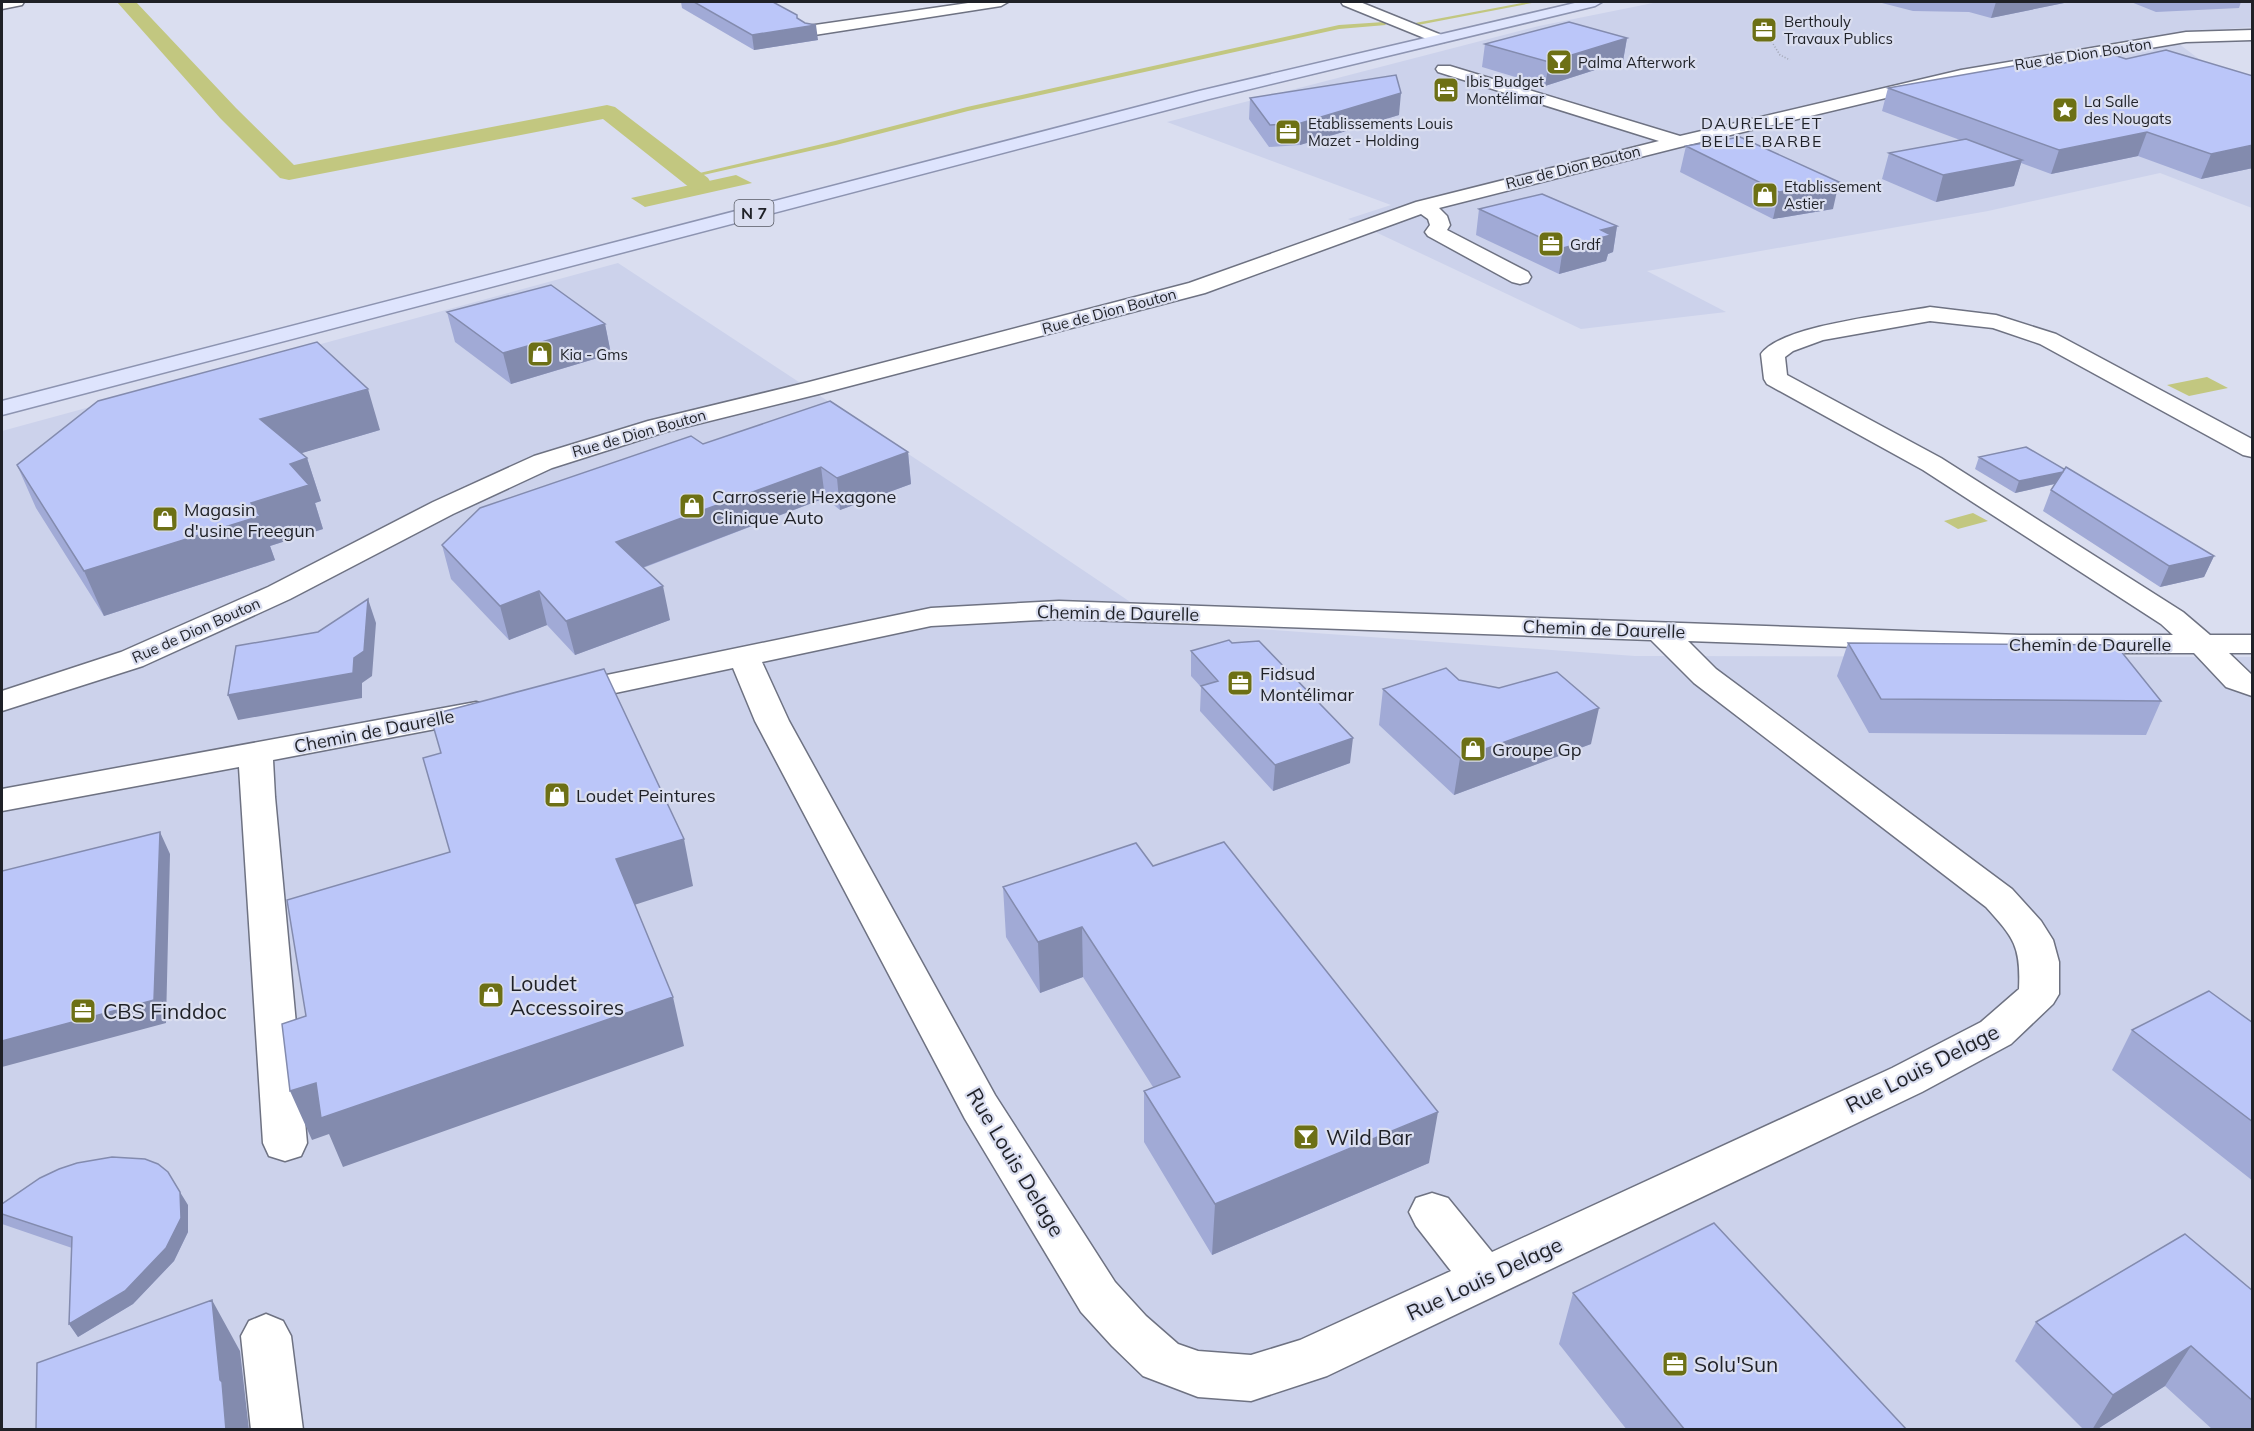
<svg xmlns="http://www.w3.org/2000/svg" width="2254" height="1431" viewBox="0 0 2254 1431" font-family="Mulish,sans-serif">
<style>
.built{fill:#ccd2eb}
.water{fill:#c2c780}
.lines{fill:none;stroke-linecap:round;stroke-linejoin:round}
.stream{fill:#c2c780;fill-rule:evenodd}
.canal{fill:#c2c780;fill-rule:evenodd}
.minor-casing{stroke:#6e7282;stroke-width:3}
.major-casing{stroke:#8d94b1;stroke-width:3}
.path{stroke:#a1a5b3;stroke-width:1.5;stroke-dasharray:1 2;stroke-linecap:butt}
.minor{fill:#fff;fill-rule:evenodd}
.major{fill:#dee4fd;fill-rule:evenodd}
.wall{fill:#a1aad6}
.shaded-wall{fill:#838bae}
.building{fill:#bbc6f9;stroke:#838bae;stroke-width:1.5}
.labels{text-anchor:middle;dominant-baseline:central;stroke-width:4.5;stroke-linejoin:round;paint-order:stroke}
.far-poi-label{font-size:15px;fill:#1f2127;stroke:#dadef0;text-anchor:start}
.far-street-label{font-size:15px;fill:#1f2127;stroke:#dadef0}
.far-neighbourhood-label{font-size:16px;letter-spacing:1.5px;fill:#1f2127;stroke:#dadef0}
.shield{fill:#dadef0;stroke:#575a63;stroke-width:1.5}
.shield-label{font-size:16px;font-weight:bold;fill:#1f2127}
.poi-label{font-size:18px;fill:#1f2127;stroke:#dadef0;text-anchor:start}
.street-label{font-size:18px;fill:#1f2127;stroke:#dadef0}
.near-poi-label{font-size:21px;fill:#1f2127;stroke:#dadef0;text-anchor:start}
.near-street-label{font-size:21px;fill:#1f2127;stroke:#dadef0}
</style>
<rect width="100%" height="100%" fill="#dadef0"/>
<path class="built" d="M1658,2H2252V27L2166,34L2216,72L2252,83V208L2160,173L1988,211L1647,271L1726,312L1581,329L1348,219L1391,205L1167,122L1539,26Z
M618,263L998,513L1160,622L1635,656L2252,657V1429L2,1430V431Z"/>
<path class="water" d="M736,175L752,183L645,207L631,198Z
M2207,377L2228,388L2189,396L2167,385Z
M1973,513L1988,521L1958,529L1944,521Z"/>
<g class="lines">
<path class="stream" d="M1528,2H1537L1418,25L1415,23Z
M1384,22L1386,25L1339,29L968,111L836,145L690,178L687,176L835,141L967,107L1339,25Z"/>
<path class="canal" d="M117,2H136L236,108L294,165L607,105L615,107L708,178L711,183L708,188L699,190L690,188L603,119L289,180L280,178L220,118Z"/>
<g class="minor-casing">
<path id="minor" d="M2,2H24L22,5L2,9Z
M975,2H1008L1001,6L808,36L800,31L808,26Z
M1341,2H1360L1444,36L1447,39L1444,42H1434L1343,5Z
M2252,30V40L2186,42L1961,80L1680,147L1439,208L1447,216L1450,225L1447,230L1528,272L1531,277L1528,282L1520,284L1512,282L1428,236L1425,232L1430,225L1428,219L1421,214L1205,293L823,393L665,432L552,468L453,514L290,599L143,666L2,711V691L121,652L268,587L433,502L534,456L648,421L809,382L1189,283L1416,202L1659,141L1438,72L1436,69L1438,66H1450L1680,136L1961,70L2186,32Z
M1930,307L1996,315L2056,334L2252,439V457L2243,455L2040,344L1993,328L1930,321L1823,340L1793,351L1785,357L1787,375L1941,458L2183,612L2210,635H2252V653H2229L2252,675V696L2226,687L2194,653H2020L1688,641L1716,669L2012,889L2041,921L2053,940L2059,962V994L2053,1004L2011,1044L1922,1092L1327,1376L1251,1401L1198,1397L1143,1376L1112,1346L1081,1312L965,1119L755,721L733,668L568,703L557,700L552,693L557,686L568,683L931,608L1059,601L2020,635H2173L2161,624L1923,470L1767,384L1764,379L1761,354C1781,325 1894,314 1930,307ZM1059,619L1651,640L1694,683L1986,907C2014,938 2021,946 2019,989L1981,1022L1892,1068L1492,1252L1448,1198L1432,1193L1416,1198L1409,1212L1416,1226L1451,1271L1300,1340L1251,1355L1198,1351L1178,1344L1146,1316L1115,1282L995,1095L789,721L762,662L931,626Z
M476,702L488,705L492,712L488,719L273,760L275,797L307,1143L301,1156L285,1161L269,1156L263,1143L239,767L2,811V789Z
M266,1314L283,1321L291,1336L303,1430H251L241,1336L249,1321Z"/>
</g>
<g class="major-casing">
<path id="major" d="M1579,2H1602L1595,6L1209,99L2,415V401L1199,91Z"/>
</g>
<path class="path" d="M1770,39L1780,55L1790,60"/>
<use href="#minor" class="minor"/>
<use href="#major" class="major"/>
</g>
<path class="wall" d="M681,2H773L797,18L818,40L754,50L682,8Z
M1878,2H2069L1991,18L1969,12L1913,11Z
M2131,2H2241L2239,8L2156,12Z
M1627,38L1623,61L1545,86L1482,67L1485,44Z
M2126,59L2253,76V168L2201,179L2138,156L2051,174L2021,163L2014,186L1936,202L1882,179L1889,153L1960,140L1882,111L1888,88L2033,69Z
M1250,98L1399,115L1300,145L1269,147L1249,119Z
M1686,146L1833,209L1773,219L1680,172Z
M1479,209L1617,226L1613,252L1608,254L1606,261L1559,274L1476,235Z
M447,312L605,324L611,354L511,384L455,342Z
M380,430L301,453L307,458L321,501L315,503L323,529L270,546L275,560L104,616L36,508L17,465Z
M703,444L908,452L911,484L840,510L825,498L643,568L670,620L575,655L547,625L509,640L451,579L442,545Z
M2026,447L2214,556L2204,577L2160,587L2043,511L2051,490L2055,484L2015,493L1975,469L1979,457Z
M1848,643L2161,701L2146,735L1869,733L1837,676Z
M1191,651L1350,763L1273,791L1200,711L1201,687L1191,676Z
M1459,680L1591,744L1454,795L1379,725L1383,689Z
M1153,866L1429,1163L1212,1255L1144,1142V1091L1153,1087L1083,977L1040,993L1006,937L1003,887Z
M2253,1023V1181L2112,1070L2132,1030Z
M2,1204L188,1205V1232L174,1261L133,1304L78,1337L69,1324L72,1248L2,1224Z
M2253,1291V1430H2213L2165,1386L2096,1430H2084L2015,1361L2036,1322Z
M1573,1293L1907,1430H1627L1559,1344Z"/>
<path class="shaded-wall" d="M1996,2H2069L1991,18Z
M816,25L818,40L754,50L752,35Z
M1627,38L1623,61L1545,86L1549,62Z
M1401,93L1399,115L1300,145L1301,123Z
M2147,132L2138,156L2051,174L2059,150Z
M2253,145V168L2201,179L2211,154Z
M2022,160L2014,186L1936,202L1943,175Z
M1839,182L1833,209L1773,219L1779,192Z
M1617,226L1613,252L1608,254L1606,261L1559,274L1563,248L1601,230Z
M605,324L611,354L511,384L503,353Z
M368,389L380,430L275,461L260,419Z
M908,452L911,484L840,510L837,478Z
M307,458L321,501L315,503L323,529L270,546L275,560L104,616L84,571L251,503L290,464Z
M821,467L825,498L623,575L616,542Z
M2067,471L2063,482L2015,493L2019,481Z
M2214,556L2204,577L2160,587L2169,566Z
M663,586L670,620L575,655L566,621Z
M539,591L547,625L509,640L500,606Z
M368,599L376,623L372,676L362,683V698L238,720L228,695L354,658Z
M1599,708L1591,744L1454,795L1460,758Z
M1353,738L1350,763L1273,791L1275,765Z
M160,832L170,854L166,1023L2,1067V1041Z
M684,839L693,886L628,907L616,859Z
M1082,927L1083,977L1040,993L1038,942Z
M673,997L684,1046L343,1167L329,1134L312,1140L290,1091L316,1083Z
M1438,1112L1429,1163L1212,1255L1215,1204Z
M180,1192L188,1205V1232L174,1261L133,1304L78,1337L69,1324Z
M212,1300L240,1351L249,1430H226L220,1380Z
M2191,1346L2165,1386L2096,1430H2092L2113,1395Z"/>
<path class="building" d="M694,2H773L797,15V18L805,23L816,25L752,35Z
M1569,22L1627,38L1549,62L1485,44Z
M2166,50L2253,76V145L2211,154L2147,132L2059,150L1888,88L2019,65L2033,69L2111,54L2126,59Z
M1396,75L1401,93L1301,123L1270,125L1250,98Z
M1740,137L1839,182L1779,192L1686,146Z
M1966,139L2022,160L1943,175L1889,153Z
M1542,194L1617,226L1601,230L1611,235L1563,248L1479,209Z
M551,285L605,324L503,353L447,312Z
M317,342L368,389L260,419L307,458L290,464L309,485L251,503L260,516L84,571L17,465L98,401Z
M830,401L908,452L837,478L821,467L616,542L663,586L566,621L539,591L500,606L442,545L480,508L691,436L703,444Z
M2026,447L2064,469L2063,472L2019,481L1979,457Z
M2066,467L2214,556L2169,566L2051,490Z
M368,599L364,651L354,658L353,673L228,695L236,646L318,632Z
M1229,640L1232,643L1259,641L1353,738L1275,765L1201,686L1218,681L1191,651Z
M1848,643L2116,645L2161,701L1881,699Z
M1446,668L1459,680L1499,688L1557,672L1599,708L1460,758L1383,689Z
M604,669L684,839L616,859L673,997L321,1118L316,1083L290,1091L282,1024L306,1016L287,900L450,852L423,758L441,753L430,715Z
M160,832L154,1000L2,1041V871Z
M1224,842L1438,1112L1215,1204L1144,1091L1180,1077L1082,927L1038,942L1003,887L1136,843L1153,866Z
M2209,991L2253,1023V1122L2132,1030Z
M112,1157L145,1159L158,1164L168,1172L180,1192L181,1218L166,1248L125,1291L69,1324L72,1237L2,1214V1204L40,1178L59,1169L77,1163Z
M1714,1223L1907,1430H1685L1573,1293Z
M2185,1234L2253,1291V1401L2191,1346L2113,1395L2036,1322Z
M212,1300L220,1380L222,1382L226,1430H36L37,1363Z"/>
<defs>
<g id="office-square" transform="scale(1.35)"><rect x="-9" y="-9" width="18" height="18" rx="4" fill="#6d7015" stroke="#dadef0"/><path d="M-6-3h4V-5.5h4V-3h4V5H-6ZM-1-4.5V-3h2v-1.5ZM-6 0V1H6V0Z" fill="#fff"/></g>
<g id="bar-square" transform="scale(1.35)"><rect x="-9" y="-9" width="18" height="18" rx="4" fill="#6d7015" stroke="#dadef0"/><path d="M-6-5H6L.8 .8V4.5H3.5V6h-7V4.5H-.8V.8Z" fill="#fff"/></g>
<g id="hotel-square" transform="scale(1.35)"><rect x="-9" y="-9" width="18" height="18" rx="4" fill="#6d7015" stroke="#dadef0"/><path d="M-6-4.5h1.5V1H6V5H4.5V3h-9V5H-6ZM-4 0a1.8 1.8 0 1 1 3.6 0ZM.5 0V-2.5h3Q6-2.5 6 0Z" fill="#fff"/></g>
<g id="sight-square" transform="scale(1.35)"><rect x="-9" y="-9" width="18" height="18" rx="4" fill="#6d7015" stroke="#dadef0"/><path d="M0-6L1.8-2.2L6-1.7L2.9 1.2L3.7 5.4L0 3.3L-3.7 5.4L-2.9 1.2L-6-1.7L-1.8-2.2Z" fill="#fff"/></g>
<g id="shop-square" transform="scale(1.35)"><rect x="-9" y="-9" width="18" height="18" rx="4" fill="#6d7015" stroke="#dadef0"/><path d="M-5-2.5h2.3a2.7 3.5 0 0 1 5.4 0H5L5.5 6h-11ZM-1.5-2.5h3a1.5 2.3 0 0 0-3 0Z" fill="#fff"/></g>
</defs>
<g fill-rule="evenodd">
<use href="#office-square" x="1764" y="30"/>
<use href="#bar-square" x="1559" y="62"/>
<use href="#hotel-square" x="1446" y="90"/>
<use href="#sight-square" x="2065" y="110"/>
<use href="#office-square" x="1288" y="132"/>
<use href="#shop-square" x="1765" y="195"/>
<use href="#office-square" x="1551" y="244"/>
<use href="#shop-square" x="540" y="354"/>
<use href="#shop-square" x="692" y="506"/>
<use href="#shop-square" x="165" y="519"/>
<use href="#office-square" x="1240" y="683"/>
<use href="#shop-square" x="1473" y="749"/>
<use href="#shop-square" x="557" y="795"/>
<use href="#shop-square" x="491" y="995"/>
<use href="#office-square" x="83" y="1011"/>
<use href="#bar-square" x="1306" y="1137"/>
<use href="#office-square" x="1675" y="1364"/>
</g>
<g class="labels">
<g class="far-poi-label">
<text x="1784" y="21">Berthouly<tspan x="1784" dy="17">Travaux Publics</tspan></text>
<text x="1578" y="62">Palma Afterwork</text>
<text x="1466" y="81">Ibis Budget<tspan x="1466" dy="17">Montélimar</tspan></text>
<text x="2084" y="101">La Salle<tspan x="2084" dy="17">des Nougats</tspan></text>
<text x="1308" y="123">Etablissements Louis<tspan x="1308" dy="17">Mazet - Holding</tspan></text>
<text x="1784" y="186">Etablissement<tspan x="1784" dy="17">Astier</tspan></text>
<text x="1570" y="244">Grdf</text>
<text x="560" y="354">Kia - Gms</text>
</g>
<g class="far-street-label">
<text transform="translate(2083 54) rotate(-9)">Rue de Dion Bouton</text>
<text transform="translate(1573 167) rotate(-14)">Rue de Dion Bouton</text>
<text transform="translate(1109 311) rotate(-15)">Rue de Dion Bouton</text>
<text transform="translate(639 433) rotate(-16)">Rue de Dion Bouton</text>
<text transform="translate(196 630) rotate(-24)">Rue de Dion Bouton</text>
</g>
<g class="far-neighbourhood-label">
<text x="1762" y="123">DAURELLE ET<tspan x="1762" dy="18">BELLE BARBE</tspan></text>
</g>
<rect class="shield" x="734.5" y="200" width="39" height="26" rx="4.5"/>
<g class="shield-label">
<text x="754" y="213">N 7</text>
</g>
<g class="poi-label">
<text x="712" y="496">Carrosserie Hexagone<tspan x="712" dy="21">Clinique Auto</tspan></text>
<text x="184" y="509">Magasin<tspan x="184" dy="21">d'usine Freegun</tspan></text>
<text x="1260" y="673">Fidsud<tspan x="1260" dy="21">Montélimar</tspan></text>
<text x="1492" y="749">Groupe Gp</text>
<text x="576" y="795">Loudet Peintures</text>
</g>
<g class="street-label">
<text transform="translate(1118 613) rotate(1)">Chemin de Daurelle</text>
<text transform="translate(1604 629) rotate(2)">Chemin de Daurelle</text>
<text x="2090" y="644">Chemin de Daurelle</text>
<text transform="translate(374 731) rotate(-11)">Chemin de Daurelle</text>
</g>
<g class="near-poi-label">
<text x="510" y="983">Loudet<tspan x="510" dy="24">Accessoires</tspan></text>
<text x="103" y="1011">CBS Finddoc</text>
<text x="1326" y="1137">Wild Bar</text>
<text x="1694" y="1364">Solu'Sun</text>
</g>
<g class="near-street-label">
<text transform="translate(1922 1068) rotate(-27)">Rue Louis Delage</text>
<text transform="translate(1016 1162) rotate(59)">Rue Louis Delage</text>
<text transform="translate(1484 1278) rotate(-25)">Rue Louis Delage</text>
</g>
</g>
<rect width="2254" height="1431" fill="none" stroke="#1f2127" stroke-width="6"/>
</svg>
